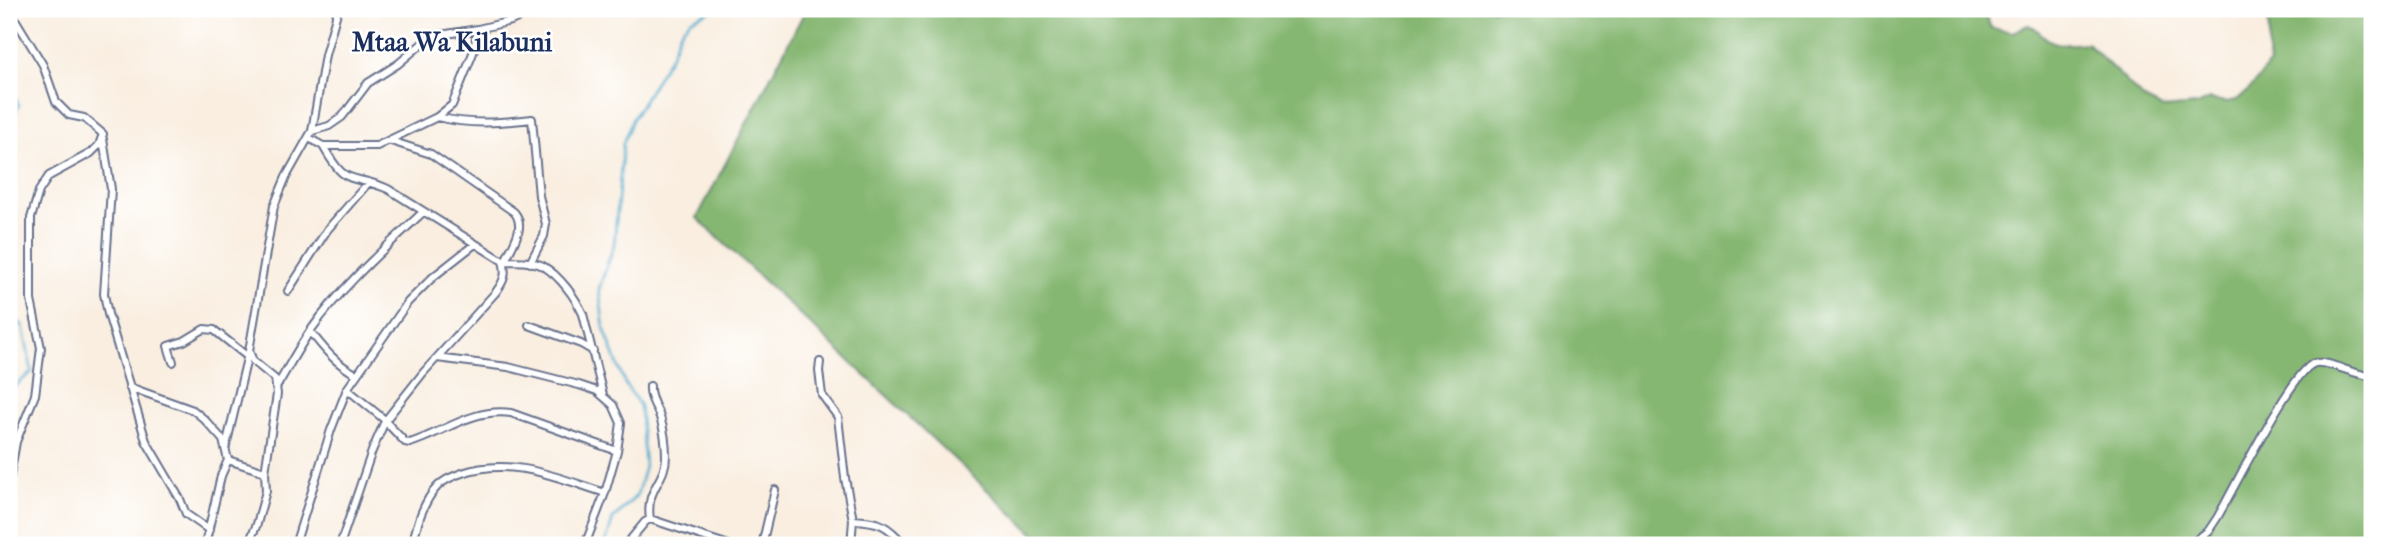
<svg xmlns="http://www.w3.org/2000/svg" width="2381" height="554" viewBox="0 0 2381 554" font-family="'IM FELL French Canon',serif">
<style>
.forest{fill:#86b772;stroke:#507368;stroke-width:2}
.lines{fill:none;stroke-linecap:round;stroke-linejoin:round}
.stream{stroke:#50abce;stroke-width:2.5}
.street-casing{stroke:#69728c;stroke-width:10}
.street{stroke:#fff;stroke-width:6}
.labels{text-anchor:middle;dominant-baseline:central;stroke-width:5;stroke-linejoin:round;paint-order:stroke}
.quarter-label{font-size:26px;font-weight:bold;fill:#1b2f5e;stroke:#fff}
</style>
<rect width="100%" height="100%" fill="#fff"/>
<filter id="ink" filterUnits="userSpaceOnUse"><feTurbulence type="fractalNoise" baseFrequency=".0143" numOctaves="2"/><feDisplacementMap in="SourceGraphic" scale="14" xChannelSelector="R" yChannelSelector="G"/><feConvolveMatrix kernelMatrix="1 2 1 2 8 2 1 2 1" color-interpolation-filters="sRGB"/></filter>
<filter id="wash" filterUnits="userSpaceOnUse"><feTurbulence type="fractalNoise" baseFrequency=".00686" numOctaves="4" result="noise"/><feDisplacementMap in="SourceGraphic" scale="28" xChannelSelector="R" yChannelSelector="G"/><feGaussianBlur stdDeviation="1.57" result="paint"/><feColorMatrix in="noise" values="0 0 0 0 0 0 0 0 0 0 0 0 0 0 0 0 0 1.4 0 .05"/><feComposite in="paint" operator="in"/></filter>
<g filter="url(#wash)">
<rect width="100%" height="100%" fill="#f9eee0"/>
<path class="forest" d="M806,9H1989L1986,17L1991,28L2013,32L2028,25C2040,30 2038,32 2046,38C2058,47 2074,44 2087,43L2144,99L2162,108L2198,105L2209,99L2226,102L2237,100L2253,86L2269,64C2265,46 2275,24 2262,9H2372V545H1046L697,218Z"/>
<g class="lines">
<path class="stream" d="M9,86L19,105L9,125
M9,314L23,326L32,372L9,391
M605,545L613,519L637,495L645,466L640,406L625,384L604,328L599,289L614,245L623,143L632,120L671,55L680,32L690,20L714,9"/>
</g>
</g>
<g filter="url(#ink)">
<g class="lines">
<g class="street-casing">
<path id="street" d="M9,9L43,65L56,102L69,115L84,118L103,134L99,145L91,153L49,176L39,191L31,218V300L41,348L35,395L16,442L9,481
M437,117C470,125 498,123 532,119L539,196L546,224L544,236L530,263
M312,131L329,126L342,117L368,83L398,64L424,42L434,36L478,29
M309,138L323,146H377L437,117L452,105L457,93L473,53L478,29L511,21L536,9
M103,139L111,189L104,294L108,314L146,441L180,499L186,514L209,530
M391,141L431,154L514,212C527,227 512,245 505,261
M323,146C348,190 349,172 388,189L503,261C507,274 504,281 496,292L423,373L385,421L372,451L340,545
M503,261C515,262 532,260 543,266C560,276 575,297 583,314L603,395
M288,291L327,230L368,183
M529,325L581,344L593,351
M310,331C324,349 336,364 356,374
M437,358L508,367L579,385L597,391L613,405L621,423L617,451L605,493L585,545
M173,362L168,346L184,341L204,329L214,330L248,357
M820,362L819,371L822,395L838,417L839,426L845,478L853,520L851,545
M277,386C288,368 298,348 311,330C342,286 384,249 423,212
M129,387L193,410L204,419L223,440L228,460L221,476L205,545
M347,389L385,420
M385,421L405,442L410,443C445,432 472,408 511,413L617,451
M226,446L248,354
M228,460L265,472
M650,519C645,488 666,482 666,456C666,443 664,430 660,417C656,406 649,398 650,386
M853,520C880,521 887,525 905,545
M248,545L257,524L266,491L265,472L277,394L275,379L253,361L249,351L274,206L286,177L312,131L325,55L338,9
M295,545L331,430L347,389L408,302L433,277L475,244
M412,545C417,525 423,501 438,486C445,479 453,476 462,473C511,456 559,478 605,493
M626,545L645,522L650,519L729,545
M762,545L775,490
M2190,545L2209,530L2217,518C2232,493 2293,368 2315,363C2328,360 2355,376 2372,376"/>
</g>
<use href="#street" class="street"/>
</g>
</g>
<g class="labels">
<g class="quarter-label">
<text x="452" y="42">Mtaa Wa Kilabuni</text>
</g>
</g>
<rect width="2381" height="554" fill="none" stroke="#fff" stroke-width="35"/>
</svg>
